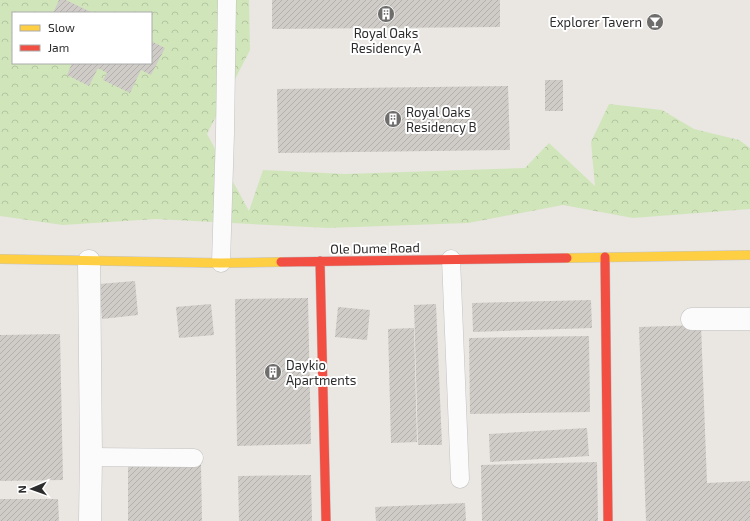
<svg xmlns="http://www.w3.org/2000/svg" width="750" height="521" viewBox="0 0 750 521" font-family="'Exo 2',sans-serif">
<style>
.forest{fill:url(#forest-crowns);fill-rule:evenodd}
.building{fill:url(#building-hatch)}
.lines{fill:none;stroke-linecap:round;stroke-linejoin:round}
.lane-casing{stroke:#c4c3c3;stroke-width:19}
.street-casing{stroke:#c4c3c3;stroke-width:23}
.slow-casing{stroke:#c4c3c3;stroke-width:10}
.jam-casing{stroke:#c4c3c3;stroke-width:10}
.lane{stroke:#fcfbfb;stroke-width:18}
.street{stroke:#fcfbfb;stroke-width:22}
.slow{stroke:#ffcf43;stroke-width:9}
.jam{stroke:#f24e42;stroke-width:9}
.labels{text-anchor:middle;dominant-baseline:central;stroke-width:4;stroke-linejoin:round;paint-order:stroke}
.poi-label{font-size:13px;fill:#2c2c2c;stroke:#fff;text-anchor:start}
.street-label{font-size:13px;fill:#2c2c2c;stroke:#fff}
</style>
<defs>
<pattern id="forest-crowns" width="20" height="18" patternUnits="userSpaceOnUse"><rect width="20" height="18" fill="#d0e6ba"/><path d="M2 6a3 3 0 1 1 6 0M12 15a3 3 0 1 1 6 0" fill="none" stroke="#b3c5a0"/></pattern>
<pattern id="building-hatch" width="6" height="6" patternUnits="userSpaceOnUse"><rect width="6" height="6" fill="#cfccc8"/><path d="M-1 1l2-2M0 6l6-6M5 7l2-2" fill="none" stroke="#b2afac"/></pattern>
</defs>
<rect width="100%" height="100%" fill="#eae6e2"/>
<path class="forest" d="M0,0H249L250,50L207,134L249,211L263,170L345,174L525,168L549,143L595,186L591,142L609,104L662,110L694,129L739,140L750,148V209L633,218L563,205L468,223L328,228L156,219L63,225L0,216ZM13,13H151V63H13Z"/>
<path class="building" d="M59,0H66L93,13H53Z
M272,0H500V27L272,29Z
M151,41L165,48L151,75L141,70L130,93L103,80L107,73L98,68L89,86L67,75L72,63H151Z
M545,80H563V111H545Z
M508,86L510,150L278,153L277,89Z
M135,281L138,315L102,319L99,284Z
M308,298L311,444L237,446L235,299Z
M591,300L592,328L473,332L472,303Z
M211,304L214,335L179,338L176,307Z
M436,304L442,445H418L414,305Z
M338,307L370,310L367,340L335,337Z
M701,325L707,483L750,481V521H646L639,327Z
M414,328L417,442L391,443L388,329Z
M60,334L63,480L0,481V335Z
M589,336L590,412L470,414L469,338Z
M587,428L589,456L490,462L489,434Z
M597,462L598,521H482L481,465Z
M201,464L202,521H128V465Z
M311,475L312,521H239L238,476Z
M0,499H58L59,521H0Z
M465,503L466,521H376L375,507Z"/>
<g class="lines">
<g class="lane-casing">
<path id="lane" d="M451,259L460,479
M221,263L225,133L227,0
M91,457L194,458"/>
</g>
<g class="street-casing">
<path id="street" d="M89,261L91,457L90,521
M692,319H750"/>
</g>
<g class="slow-casing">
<path id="slow" d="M567,258L750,255
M0,259L221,263L281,262"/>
</g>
<g class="jam-casing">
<path id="jam" d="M605,257L608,521
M320,261L326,521
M281,262L567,258"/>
</g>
<use href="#lane" class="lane"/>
<use href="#street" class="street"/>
<use href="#slow" class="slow"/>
<use href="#jam" class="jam"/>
</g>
<defs>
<g id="building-disc" transform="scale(0.9)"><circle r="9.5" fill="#6e6d6c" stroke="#fff"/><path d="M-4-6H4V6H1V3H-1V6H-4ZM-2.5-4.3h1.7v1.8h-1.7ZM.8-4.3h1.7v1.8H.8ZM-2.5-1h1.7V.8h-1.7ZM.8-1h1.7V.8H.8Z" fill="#fff"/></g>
<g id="bar-disc" transform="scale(0.9)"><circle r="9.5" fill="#6e6d6c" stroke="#fff"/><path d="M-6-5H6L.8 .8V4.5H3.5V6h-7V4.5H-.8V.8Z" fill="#fff"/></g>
</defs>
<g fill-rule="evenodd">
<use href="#building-disc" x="386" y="14"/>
<use href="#bar-disc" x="655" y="22"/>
<use href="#building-disc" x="393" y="119"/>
<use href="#building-disc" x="273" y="372"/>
</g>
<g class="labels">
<g class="poi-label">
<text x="642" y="22" text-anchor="end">Explorer Tavern</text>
<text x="386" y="33" text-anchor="middle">Royal Oaks<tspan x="386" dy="15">Residency A</tspan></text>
<text x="406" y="112">Royal Oaks<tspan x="406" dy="15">Residency B</tspan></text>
<text x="286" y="365">Daykio<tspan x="286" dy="15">Apartments</tspan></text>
</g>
<g class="street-label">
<text transform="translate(375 248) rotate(-1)">Ole Dume Road</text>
</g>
</g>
<rect x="12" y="12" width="140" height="52" fill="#ffffff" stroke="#ababab"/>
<rect x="20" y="25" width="20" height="6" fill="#ffcf43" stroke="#ababab"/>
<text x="48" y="32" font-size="12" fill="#2c2c2c">Slow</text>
<rect x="20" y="45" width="20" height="6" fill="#f24e42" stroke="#ababab"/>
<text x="48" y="52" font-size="12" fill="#2c2c2c">Jam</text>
<g transform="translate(32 489) rotate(268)" stroke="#ffffff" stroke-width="3" paint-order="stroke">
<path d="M0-3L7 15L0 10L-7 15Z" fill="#2c2c2c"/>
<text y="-6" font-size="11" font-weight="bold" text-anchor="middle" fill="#2c2c2c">N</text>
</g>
</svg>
